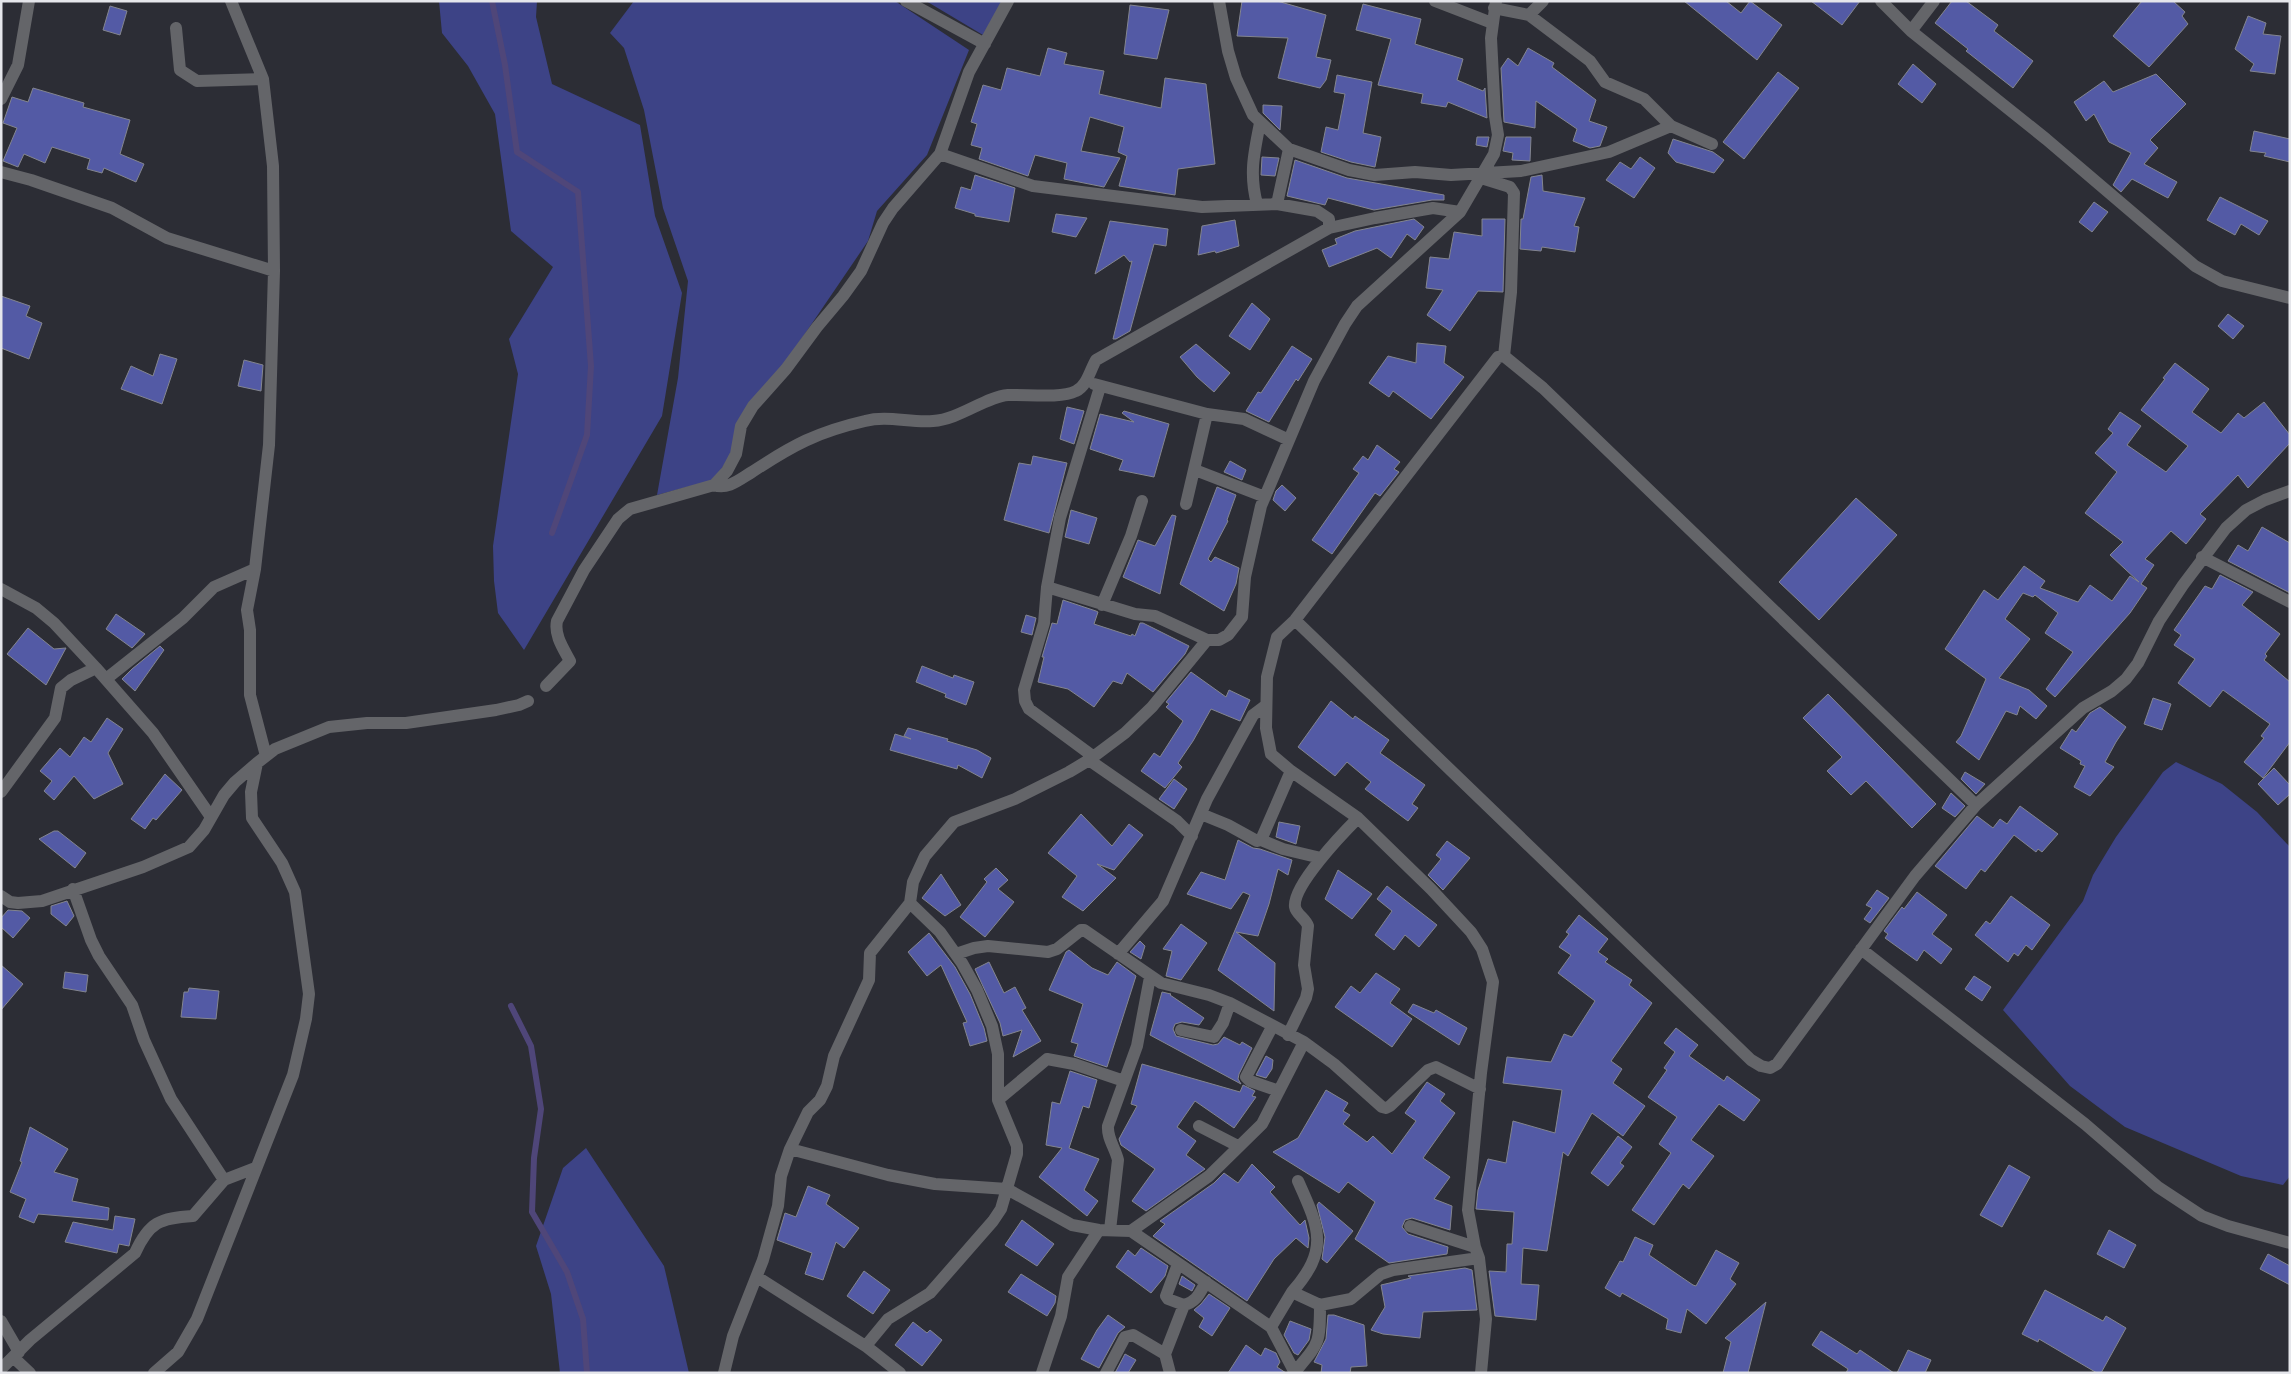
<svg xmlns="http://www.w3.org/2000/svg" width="2291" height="1374" viewBox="0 0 2291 1374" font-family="Lora,serif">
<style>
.green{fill:#3d4386}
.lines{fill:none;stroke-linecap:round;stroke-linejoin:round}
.stream{stroke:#4f4679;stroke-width:6}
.building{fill:#535aa5;stroke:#83858f}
.street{stroke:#646569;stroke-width:12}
</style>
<rect width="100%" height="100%" fill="#2c2d35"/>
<path class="green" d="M439,1H537L536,17L552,84L640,125L655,216L682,293L662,416L524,650L498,613L494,581L493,546L518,374L509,339L553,267L511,231L495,114L468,66L442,33Z
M634,1H895L969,50L927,155L877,211L868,241L781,369L721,470L710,481L657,495L678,378L688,281L663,208L644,110L624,48L610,33Z
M926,1H1004L983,35Z
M2176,762L2222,784L2257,812L2290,847V1176L2283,1185L2241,1176L2125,1127L2070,1086L2003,1010L2083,901L2093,875L2116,837L2163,772Z
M586,1148L664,1266L689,1373H560L551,1294L536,1246L563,1168Z"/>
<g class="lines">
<path class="stream" d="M492,1L505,65L517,152L578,192L591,366L587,435L552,533
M511,1006L531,1046L541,1109L534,1158L532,1212L567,1272L583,1319L587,1373"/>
</g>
<path class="building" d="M1242,1H1277L1326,15L1316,57L1331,60L1326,80L1320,88L1278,78L1288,38L1237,36Z
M1684,1H1726L1741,13L1750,1L1782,25L1757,60Z
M1811,1H1860L1842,25Z
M1952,1H1966L1998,25L1994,31L2033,61L2013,88L1966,51L1968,49L1935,23Z
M2142,1H2173L2185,12L2182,16L2188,24L2149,67L2113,36Z
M1363,4L1421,19L1415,44L1463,59L1457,80L1483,91L1485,88L1487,118L1448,102L1446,107L1421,103L1423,94L1378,85L1391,39L1356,30Z
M1130,5L1169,10L1157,59L1124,54Z
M110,6L127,11L120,35L103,30Z
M2248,16L2266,23L2263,34L2281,36L2275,74L2250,71L2254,64L2235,49Z
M1048,48L1067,53L1064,64L1104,71L1099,94L1161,108L1165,78L1206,84L1215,164L1178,169L1175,195L1119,186L1127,156L1118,152L1124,127L1090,117L1081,151L1120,158L1104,187L1064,179L1067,163L1035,155L1028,176L979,159L982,148L971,145L977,124L971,122L983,85L1001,90L1007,68L1040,76Z
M1528,48L1554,63L1552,67L1596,100L1589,121L1607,127L1600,146L1590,148L1573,141L1577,129L1536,101L1535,128L1504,122L1501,68L1508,58L1518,66Z
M1913,64L1936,84L1922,103L1898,84Z
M1778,72L1799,88L1744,159L1723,142Z
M2156,74L2186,104L2150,140L2158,148L2144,164L2177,182L2168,198L2132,179L2121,192L2113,185L2131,153L2109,142L2094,114L2086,121L2074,102L2104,81L2113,92Z
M1337,75L1372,82L1363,133L1381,137L1375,167L1351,162L1321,152L1326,127L1338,130L1345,94L1334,92Z
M33,88L84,103L83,107L130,120L120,154L144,164L136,182L104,168L102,173L87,169L90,159L52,147L45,163L24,154L18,167L3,161L17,128L3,123L12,97L28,102Z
M1263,105L1282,106L1280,130L1263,113Z
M2254,131L2290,139V162L2264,156L2266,153L2250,151Z
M1477,137H1489L1487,147L1476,145Z
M1506,137H1531L1530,161L1512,160L1513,153L1503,151Z
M1673,139L1713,152L1724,160L1714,173L1676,162L1668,153Z
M1262,157L1279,158L1275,176L1261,175Z
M1640,157L1655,168L1634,198L1606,180L1620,162L1631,169Z
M1295,160L1347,178L1444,195V200H1432L1374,210L1328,198L1325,205L1287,196Z
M975,175L1015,188L1009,222L975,216V214L955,208L961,187L971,190Z
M1542,175L1543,191L1585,198L1574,226L1579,227L1575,252L1542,247L1541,251L1520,249L1521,219H1523L1531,177Z
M2220,197L2268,221L2259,235L2241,224L2235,235L2207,220Z
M2094,202L2108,212L2092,232L2079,222Z
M1056,214L1087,218L1076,237L1052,232Z
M1414,219L1424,227L1415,240L1407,234L1391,258L1377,248L1329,267L1322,250L1337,244L1335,239L1355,231Z
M1482,219H1505L1503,292L1478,291L1450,331L1427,315L1443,290L1426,288L1430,257L1449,259L1454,232L1482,236Z
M1235,220L1239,246L1216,253L1215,251L1198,255L1202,226Z
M1110,221L1168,229L1166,246L1154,244L1130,331L1116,339H1113L1132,261L1130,262L1124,255L1095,274Z
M1,296L30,306L26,316L42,323L29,359L1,348Z
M1252,303L1270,319L1250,350L1229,336Z
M2228,314L2244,326L2233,339L2218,326Z
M1417,343L1446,346L1444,363L1464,377L1431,419L1393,391L1389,397L1369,383L1388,356L1416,363Z
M1196,344L1230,373L1214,392L1197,377L1180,357Z
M1292,346L1312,359L1298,381L1296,379L1269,422L1246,411L1258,392L1261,393Z
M160,354L177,359L162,404L121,389L131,366L153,376Z
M244,360L263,365L261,391L238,386Z
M2175,363L2209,389L2192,412L2221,433L2238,413L2244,418L2264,402L2290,435V443L2248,488L2238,475L2200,514L2206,519L2186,544L2171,531L2145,559L2154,565L2141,584L2147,588L2130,613L2055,697L2046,689L2073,652L2045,633L2058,613L2035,595L2033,597L2023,593L2005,619L2030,639L1999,678L2029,690L2047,706L2036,719L2020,706L2017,715L2006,711L1979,760L1956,742L1961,736L1986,679L1945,649L1984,590L1998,600L2024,566L2045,581L2040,588L2078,602L2090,585L2112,601L2130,576L2139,582L2110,555L2123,542L2085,513L2117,472L2095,453L2113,433L2108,429L2120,412L2141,426L2127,445L2166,472L2188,446L2141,410L2165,379L2163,378Z
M1067,407L1084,411L1074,444L1060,439Z
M1124,411L1169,424L1154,477L1119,470L1123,460L1090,449L1100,414L1134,422L1122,413Z
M1377,445L1400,462L1394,469L1399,472L1380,496L1375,493L1332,554L1312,540L1359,473L1353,469L1363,456L1368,460Z
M1033,456L1067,463L1049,533L1004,520L1019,463L1031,465Z
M1230,461L1246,470L1242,480L1224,472Z
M1282,485L1296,498L1285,511L1273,500L1276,491Z
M1217,487L1236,495L1227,520L1228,521L1208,559L1211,562L1215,557L1239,568L1236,584L1224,611L1180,584Z
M1856,498L1897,535L1819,620L1779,582Z
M1071,510L1097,518L1089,544L1065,537Z
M1172,515L1176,516L1160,594L1123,577L1138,540L1155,546Z
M2262,527L2290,543V593L2228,561L2238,545L2248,551Z
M2220,575L2253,592L2242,605L2280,634L2265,654L2267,656L2264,660L2290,682V742L2263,778L2244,762L2264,738L2261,736L2270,724L2223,690L2210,707L2178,683L2195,659L2174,645L2181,635L2174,630L2205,586L2212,589Z
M1063,600L1096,611L1098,612L1094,624L1131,636L1132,634L1135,636L1140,623H1143L1189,646L1185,654L1153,692L1127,673L1122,684L1113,681L1094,707L1068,689L1038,682L1044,657H1042L1052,623L1057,624Z
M116,614L145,634L132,648L106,629Z
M1026,615L1036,618L1032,635L1021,632Z
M28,628L54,649L66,648L46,685L7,654Z
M160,646L164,650L135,691L122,679L132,669Z
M922,666L953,678L954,675L974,682L966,705L945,697L946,694L916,682Z
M1191,672L1226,697L1229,690L1250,700L1240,721L1211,709L1193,741L1178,763L1182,767L1165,788L1141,771L1154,753L1160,757L1183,721L1166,707L1169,704L1166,702Z
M1828,694L1936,804L1912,828L1866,781L1851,795L1827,771L1842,757L1803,718Z
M2153,698L2171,704L2162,730L2144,724Z
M1331,701L1353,719L1355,716L1389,740L1380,753L1425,785L1412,804L1418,808L1408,821L1365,789L1371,782L1347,762L1335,776L1298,747Z
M2100,707L2126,727L2116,742L2105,762L2114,767L2090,796L2074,787L2085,766L2080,764L2081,761L2060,748L2072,729L2076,732L2090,713Z
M107,718L123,729L108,753L123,784L94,799L74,776L54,800L44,791L52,781L40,771L60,748L70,757L84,737L91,742Z
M908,728L948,739L947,741L977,750L991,758L982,778L958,765L957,769L890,750L895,734L911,739L904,736Z
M2274,768L2290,785V794L2278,805L2258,784Z
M1965,772L1985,784L1976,794L1961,779Z
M165,774L182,790L156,820L153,818L145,829L131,819Z
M1174,779L1187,789L1174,809L1159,799Z
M1951,793L1965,806L1955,817L1942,808Z
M2020,806L2058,834L2042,852L2038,849L2036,852L2014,835L1985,872L1981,869L1966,889L1935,866L1977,816L1993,828L2000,819L2007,824Z
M1081,814L1112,846L1129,824L1143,835L1114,870L1097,864L1116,878L1083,911L1062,897L1077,876L1048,853Z
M1279,822L1300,826L1296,844L1276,837Z
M54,831H58L86,853L75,868L39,839Z
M1238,840L1253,848L1260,849L1292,860L1288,875L1278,869L1269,904L1258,936L1236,932L1275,963L1274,1011L1218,970L1250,895L1243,892L1231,909L1187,894L1201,872L1225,880Z
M1447,841L1470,858L1443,890L1428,875L1441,859L1436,855Z
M996,868L1008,880L998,889L1014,902L985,937L960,917L987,882L984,879Z
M1338,870L1372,894L1352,919L1325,899Z
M941,874L961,905L945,916L922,898Z
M1387,886L1437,925L1419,947L1405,935L1394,950L1375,935L1392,911L1377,899Z
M1877,890L1889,898L1870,923L1864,919L1872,908L1866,905Z
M1917,892L1947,915L1932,934L1952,949L1941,964L1924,950L1917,961L1885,938L1888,934L1884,931L1902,907L1904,909Z
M2011,896L2050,925L2032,950L2026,945L2018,956L2014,953L2008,962L1975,935L1986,921L1990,924Z
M67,901L74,916L66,926L51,914V906Z
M8,910L22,911L30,918L13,938L1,927V918Z
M1579,915L1608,939L1598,952L1608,959L1605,962L1632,980L1629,985L1652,1003L1611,1061L1622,1069L1613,1083L1645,1106L1623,1136L1592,1113L1568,1156L1563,1152L1547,1251L1523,1248L1521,1284L1539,1285L1536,1320L1495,1316L1489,1271L1506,1272L1507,1244H1512L1514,1212L1476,1209L1478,1190L1488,1159L1506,1163L1513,1121L1555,1133L1562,1090L1503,1083L1507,1057L1551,1062L1564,1034L1572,1037L1595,1001L1558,973L1571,955L1559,947L1569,934L1566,932Z
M1181,924L1207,943L1181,980L1166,976L1172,951L1163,949Z
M929,933L955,967L970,994L984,1028L987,1041L970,1046L963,1023L967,1022L941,965L927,976L908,952Z
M1140,941L1145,946L1141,959L1130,952Z
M1069,950L1092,968L1108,975L1117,962L1136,976L1107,1067L1074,1056L1078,1044L1071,1042L1083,1004L1049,990L1066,952Z
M989,962L1004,993L1015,987L1026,1008L1022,1010L1041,1041L1013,1057L1022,1030L1003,1036L1000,1023L975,969Z
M1,965L23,984L1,1010Z
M65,972L88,975L86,992L63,988Z
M1376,973L1400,989L1390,1003L1412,1019L1392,1047L1335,1007L1351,986L1360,993Z
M1974,976L1991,987L1982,1001L1965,989Z
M189,988L219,991L216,1019L181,1017L184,992H188Z
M1162,992L1171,994L1170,995L1204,1018L1199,1025L1182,1022L1175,1024L1173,1029L1176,1036L1213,1045L1218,1044L1224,1037L1240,1045L1242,1042L1252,1048L1239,1074L1238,1079L1241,1084L1150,1035Z
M1413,1004L1434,1013L1436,1010L1467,1028L1459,1045L1408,1012Z
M1676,1028L1698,1045L1689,1056L1724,1081L1727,1076L1760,1100L1744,1121L1719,1104L1691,1140L1714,1156L1689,1189L1683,1184L1654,1225L1632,1210L1671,1153L1659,1144L1677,1117L1648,1097L1667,1070L1664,1068L1675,1052L1664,1043Z
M1266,1056L1273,1060L1272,1069L1266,1078L1256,1075Z
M1142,1064L1240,1092L1243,1085L1255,1091L1252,1096L1256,1097L1234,1128L1195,1101L1177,1127L1196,1141L1186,1155L1205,1169L1146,1211L1132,1201L1155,1169L1121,1145L1119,1139L1137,1106L1131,1104Z
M1070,1071L1097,1080L1089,1108L1083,1106L1069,1148L1099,1159L1084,1190L1098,1201L1087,1216L1039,1177L1062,1148L1046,1145L1052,1102L1060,1104Z
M1427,1082L1445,1094L1440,1101L1455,1113L1423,1158L1450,1177L1434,1199L1452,1206L1450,1230L1412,1218L1405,1220L1402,1227L1408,1234L1448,1247L1447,1254L1389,1263L1355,1239L1375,1202L1348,1182L1339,1193L1273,1152L1298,1138L1326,1090L1348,1103L1343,1111L1350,1115L1343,1124L1367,1142L1373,1136L1392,1154L1416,1121L1405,1113Z
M30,1127L68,1149L54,1172L78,1179L72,1201L109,1208L108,1220L38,1214L34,1223L19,1217L26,1199L10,1192L22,1162L20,1161Z
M1618,1136L1632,1147L1620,1163L1624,1166L1608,1186L1591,1173Z
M1252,1164L1275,1187L1270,1192L1300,1225L1305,1220L1309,1238L1308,1248L1296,1238L1274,1259L1247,1301L1153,1236L1165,1224L1160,1221L1214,1183L1224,1173L1238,1183Z
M2009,1165L2030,1177L2002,1227L1980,1215Z
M808,1186L830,1195L826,1204L859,1228L844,1248L836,1242L823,1280L805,1274L812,1253L777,1240L785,1213L796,1217Z
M1319,1202L1353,1231L1327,1263L1322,1259L1325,1237L1317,1205Z
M115,1216L135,1219L129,1246L119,1244L117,1253L65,1242L73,1222L113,1230Z
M1022,1220L1054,1244L1037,1266L1005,1245Z
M2109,1230L2136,1245L2124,1268L2097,1254Z
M1635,1237L1653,1245L1649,1255L1693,1285L1696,1286L1716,1250L1739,1263L1730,1279L1736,1284L1706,1324L1687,1309L1681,1333L1666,1329L1668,1319L1622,1293L1620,1297L1605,1288L1620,1261L1623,1262Z
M1141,1248L1168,1266L1165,1276L1151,1293L1116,1267L1128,1250L1135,1256Z
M2268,1254L2290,1266V1285L2260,1269Z
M1465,1268L1472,1270L1477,1310L1423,1312L1420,1338L1383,1334L1371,1330L1385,1307L1381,1285L1411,1278L1408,1276Z
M864,1271L890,1290L873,1314L847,1296Z
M1021,1274L1056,1296L1055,1303L1047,1316L1008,1292Z
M1182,1276L1195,1285L1192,1291L1179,1284Z
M2045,1290L2103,1321L2106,1316L2126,1328L2101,1373H2097L2039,1339L2038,1342L2022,1334Z
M1209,1294L1230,1308L1212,1336L1199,1327L1204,1318L1194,1310L1201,1304Z
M1766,1302L1748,1373H1723L1731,1342L1725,1338Z
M1108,1315L1125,1327L1118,1333L1099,1368L1081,1359L1097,1330Z
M1328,1315H1334L1364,1325L1367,1366L1351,1367L1350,1373H1321L1322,1365L1314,1362L1326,1339Z
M1290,1321L1311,1329L1309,1340L1298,1355L1294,1353L1284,1335Z
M913,1322L927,1333L930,1330L942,1340L922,1366L895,1345Z
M1821,1331L1857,1354L1860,1350L1894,1373H1846L1848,1369L1812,1345Z
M1246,1345L1261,1356L1265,1348L1276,1353L1280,1362L1277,1367L1286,1373H1228Z
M1908,1350L1931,1360L1925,1373H1897Z
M1125,1354L1136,1360L1128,1373H1115Z"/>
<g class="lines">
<path class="street" d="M231,1L263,79L273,166L274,271L269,445L255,569L247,610L250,630V695L266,756
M906,1L985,44
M1219,1L1228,51L1236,78L1253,115L1289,149L1349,170L1375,175L1415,172L1451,175L1521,171L1609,152L1671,126L1712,144
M1435,1L1492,23
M1881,1L1911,31L2046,139L2195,266L2222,281L2290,298
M1494,8L1529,15L1543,1
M1529,15L1590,61L1605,82L1644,99L1671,126
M176,28L180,70L197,81L263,79
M1911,31L1934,1
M1,99L18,65L29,1
M940,154L1033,186L1202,207L1277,204L1317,211L1329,219V228
M1,172L31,180L112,208L167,238L274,271
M1481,178L1510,187L1514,193L1511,292L1504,356L1543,388L1976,805
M1257,204C1249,174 1254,153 1260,123
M1277,204L1289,149
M1094,384L1207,414L1244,419L1289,440
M1195,470L1265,497
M714,485L727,471L736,454L741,426L753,406L786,369L817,327L843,296L861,271L883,223L893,208L940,154L969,72L1008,1
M1186,504L1207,414
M2202,557L2290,602
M1047,587L1135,614L1155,616L1207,640
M1,589L36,608L54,623L96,668L153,733L211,817
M1102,605L1131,536L1142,501
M1295,620L1751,1060L1761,1066L1770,1068L1777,1064L1915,876L1976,805L2083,708L2112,691L2126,679L2138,663L2159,621L2183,585L2226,528L2246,510L2265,500L2290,491
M106,679L183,618L214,587L255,569
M546,686L570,661C563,648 554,635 557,621L584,570L618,519L630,509L714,485C728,490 740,479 752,472C793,445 817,432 865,421C887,415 910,423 933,421C960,419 985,397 1008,395C1025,394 1060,399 1076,391C1087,386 1090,370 1096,360L1329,228L1375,218L1433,208L1460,212
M1094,757L1029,709L1025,701L1024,690L1044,623L1047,587L1060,518L1100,387
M1089,760L1177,821L1192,836
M1,792L55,718L61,688L71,680L96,668
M1201,814L1228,825L1257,841L1261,840L1291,771
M1261,840L1283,849L1321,858
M73,889L91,940L99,956L132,1005L144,1040L171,1099L224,1180
M1,896L10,902L18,903L42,901L143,867L189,847L204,830L224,795L235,782L257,763L275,749L329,727L367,723H406L496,710L519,705L528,701
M1861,949L2085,1124L2158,1187L2202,1216L2228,1226L2290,1243
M956,954L974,948L988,946L1048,952L1057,949L1081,930H1084L1161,983L1209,995L1230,1003L1304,1042L1334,1064L1382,1107L1386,1108L1390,1106L1428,1070L1436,1067L1480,1089
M1118,954L1163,901L1207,799L1253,715L1265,706
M1272,1027L1246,1077L1250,1081L1279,1091
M1181,1030L1214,1037L1223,1023L1230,1003
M1288,1035L1306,998L1308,989L1304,965L1308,926C1306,919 1296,914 1295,907C1292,886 1343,833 1358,818
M998,1100L1047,1059L1074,1064L1124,1081
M1199,1126L1238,1146
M790,1149L888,1175L935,1184L1007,1189L1072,1225L1099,1230L1131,1231L1271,1327L1295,1373
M1410,1226L1475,1247
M1110,1230L1118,1160C1115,1148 1107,1138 1108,1126L1137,1046L1150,977
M1131,1231L1209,1176L1262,1124L1304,1042
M757,1277L867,1347
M1292,1292C1330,1249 1319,1228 1298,1181
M1184,1305C1197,1302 1200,1292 1206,1282
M1,1321L19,1352
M1271,1327L1292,1292L1320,1305L1351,1299L1381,1274L1393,1270L1479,1258
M13,1357L30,1373
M1,1369L30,1340L135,1253C149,1222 160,1218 193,1216L224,1180L255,1168
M154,1373L178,1352L197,1319L293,1075L306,1019L309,994L295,892L282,863L252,818L251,792L257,763
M724,1373L733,1336L763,1260L778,1206L781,1176L790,1149L808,1112L820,1100L827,1086L834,1056L869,980L870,953L910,903L913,882L925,856L954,822L1015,799L1069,772L1089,760L1125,733L1152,707L1207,640H1219L1228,635L1242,617L1245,577L1261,506L1314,381L1345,324L1357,306L1460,212L1494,154L1498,135L1495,116L1491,38L1496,1
M900,1373L867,1347L869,1342L888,1319L930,1293L993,1221L1001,1209L1017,1154V1146L998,1100V1054L992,1026L977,990L962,963L940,932L910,903
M1042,1373L1061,1316L1068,1277L1099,1230
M1106,1373L1125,1337L1133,1335L1165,1354
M1170,1373L1165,1354L1184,1305L1168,1299L1166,1296L1178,1264
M1294,1373C1319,1343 1320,1345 1320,1305
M1481,1373L1486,1319L1479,1258L1475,1247L1468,1210L1481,1073L1493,982L1482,949L1471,932L1431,889L1358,818L1291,771L1271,754L1266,728L1267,677L1277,637L1295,620L1498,357L1504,356"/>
</g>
<rect width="2291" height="1374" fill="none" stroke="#e5e6eb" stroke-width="5"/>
</svg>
